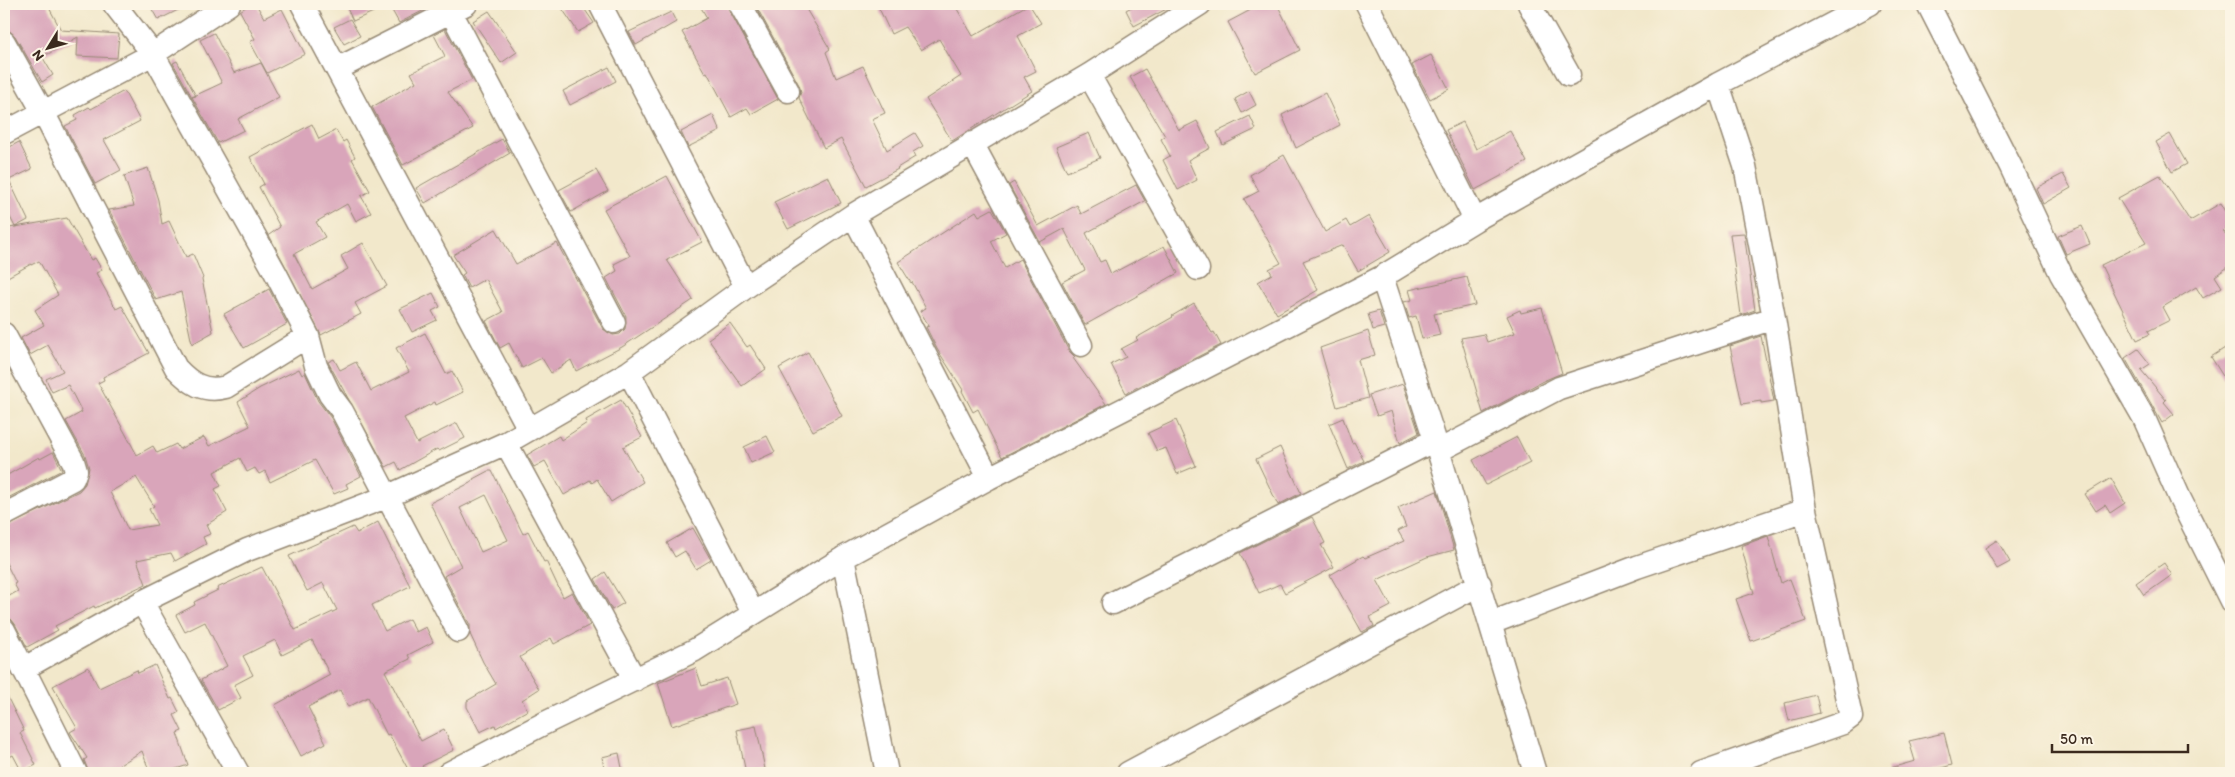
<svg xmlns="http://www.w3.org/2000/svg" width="2235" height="777" viewBox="0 0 2235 777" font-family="Itim,sans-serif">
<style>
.building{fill:#d9a5ba;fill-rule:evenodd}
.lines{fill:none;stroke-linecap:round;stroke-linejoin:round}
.minor-casing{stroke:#968974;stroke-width:25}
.minor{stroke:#fff;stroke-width:22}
</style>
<rect width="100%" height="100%" fill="#fcf5e5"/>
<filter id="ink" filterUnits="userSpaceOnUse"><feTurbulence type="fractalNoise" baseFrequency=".02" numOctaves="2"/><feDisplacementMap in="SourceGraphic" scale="10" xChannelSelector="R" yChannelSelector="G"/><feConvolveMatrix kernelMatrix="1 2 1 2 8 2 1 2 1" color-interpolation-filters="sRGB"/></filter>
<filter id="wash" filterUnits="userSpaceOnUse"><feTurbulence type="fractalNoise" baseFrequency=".0096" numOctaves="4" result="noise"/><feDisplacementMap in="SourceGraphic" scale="20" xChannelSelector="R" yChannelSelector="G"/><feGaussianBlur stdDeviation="1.12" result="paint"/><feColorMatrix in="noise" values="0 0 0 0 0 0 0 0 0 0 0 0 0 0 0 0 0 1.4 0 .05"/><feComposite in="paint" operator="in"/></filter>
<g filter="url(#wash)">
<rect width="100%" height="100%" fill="#f2e8cb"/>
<g id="blocks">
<path class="building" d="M4,4H47L61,30L119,34L117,58L77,56L78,37L48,54L40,53L53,75L42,82L15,36L4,26Z
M149,4H190L158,20Z
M250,4H256L264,18L282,9L305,54L267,73L250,42L255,39L240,11Z
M345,4H436L399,23L389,5L353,21Z
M559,4H581L594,23L578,32Z
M699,4H727L729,10L778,99L751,114L747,108L731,117L707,72L705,73L682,32L707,18Z
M755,4H803L830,49L826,52L836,78L863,66L885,113L872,119L887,150L915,133L923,146L913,152L915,157L897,168L898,169L866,186L841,139L824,148L799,98L801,92L799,85Z
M877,4H954L973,36L1029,4L1041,23L1018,36L1036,71L1024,77L1032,91L952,141L926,99L961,76L939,39L921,50L905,27L891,34Z
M1137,4H1176L1134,26L1126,10Z
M1262,4H1277L1300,50L1255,73L1228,22Z
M489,11L517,52L501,63L473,21Z
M671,12L676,22L636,45L629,32Z
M350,19L360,36L344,44L334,27Z
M445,29L472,80L448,92L473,128L403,165L372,107L416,82L411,73L445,56L434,35Z
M214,33L234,73L261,63L279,97L238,119L244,130L218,143L192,97L222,83L200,40Z
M1431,55L1449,89L1430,99L1412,65Z
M177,61L196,96L192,97L173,63Z
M609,67L616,81L570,105L563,91Z
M1145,69L1179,130L1197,121L1210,148L1188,160L1197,180L1178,190L1163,160L1170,156L1161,139L1165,136L1130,77Z
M124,91L140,121L104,140L121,170L95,184L65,126L77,120L75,115L89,107L91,109Z
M1249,91L1256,105L1242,113L1235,99Z
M1325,93L1340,125L1296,148L1282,115Z
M713,115L720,131L688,147L681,132Z
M1250,116L1256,129L1223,145L1217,132Z
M1463,122L1476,149L1510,131L1527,162L1475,190L1446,130Z
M312,124L319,139L336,130L343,142L346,140L355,157L352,159L370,191L361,196L371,213L356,221L347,204L316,222L325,237L294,254L312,289L348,269L341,256L363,243L387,286L355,303L361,314L321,335L269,235L280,227L259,187L264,184L250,157Z
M1089,133L1100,158L1067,172L1056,147Z
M2170,134L2187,164L2172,172L2156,142Z
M502,139L510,153L425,203L416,188Z
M19,142L32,169L9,180L28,220L15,227L67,218L91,260L95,258L102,270L96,273L116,309L122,306L149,353L103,377L104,380L98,383L137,455L153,446L157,453L176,444L179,449L204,437L209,446L250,426L238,402L260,388L299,369L302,375L305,373L318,401L331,418L361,476L346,484L348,488L334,494L315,460L270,482L265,471L259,474L255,468L247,472L240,458L214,472L221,486L215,489L227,512L206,525L210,534L203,537L206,544L175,561L171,553L137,560L146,584L95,608L94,606L55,626L58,630L27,647L15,624L11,619L4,617V599L18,591L14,584L16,583L4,559V528L79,491L85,484L89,468L85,455L66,421L82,412L68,385L52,392L46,379L63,371L48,345L30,355L21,338L44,325L35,310L58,295L39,261L31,265V264L4,279V229L15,227L4,205V150ZM136,477L154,506L149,509L157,525L128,530L110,492Z
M1284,155L1325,232L1346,220L1350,227L1369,216L1390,252L1358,271L1343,245L1303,261L1318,290L1277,314L1258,282L1272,274L1269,269L1281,263L1244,199L1259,191L1250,175Z
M148,168L158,200L162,224L169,221L186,257L193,254L203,278L202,279L213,332L192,344L181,292L156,300L109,210L134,206L124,176Z
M596,170L608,191L571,212L559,190Z
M2063,174L2071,188L2043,204L2036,188Z
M2160,175L2190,221L2221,203L2231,220V225L2223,230L2231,244V265L2215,276L2222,287L2203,298L2196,287L2163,307L2170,320L2148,331L2150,334L2137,340L2101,265L2146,243L2118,198Z
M667,176L702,242L667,260L693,300L622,347L576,371L571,360L551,373L542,358L522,368L509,343L500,348L486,321L503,312L485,279L469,288L462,275L465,273L453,255L496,229L516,264L557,243L603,329L613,335L620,334L625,329L626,316L606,278L617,271L614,264L630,256L604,209Z
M828,176L841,203L788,229L774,202Z
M1014,182L1038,226L1077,205L1081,214L1136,185L1145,201L1086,233L1100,262L1105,260L1111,274L1164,246L1178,273L1085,325L1062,282L1085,270L1064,229L1040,242L1009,185Z
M992,209L1006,233L991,241L1005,268L1020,259L1069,351L1075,357L1073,358L1106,404L1002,457L978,409L973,412L962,391L963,390L937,349L926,327L929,326L920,311L926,308L912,282L911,283L898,262L976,211L979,216Z
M2082,226L2090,244L2066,254L2058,236Z
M1744,233L1755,310L1741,315L1730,234Z
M1467,277L1475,305L1434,314L1440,335L1422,339L1416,316L1409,318L1404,302L1412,300L1409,290Z
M269,289L287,324L244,348L224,314Z
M433,293L440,307L432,311L437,320L412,332L400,309Z
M1194,303L1212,333L1214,332L1221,345L1126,393L1111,364L1126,357L1121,349L1138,340L1136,338L1173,317L1172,316Z
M1542,308L1562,373L1543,381L1483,413L1461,338L1484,334L1487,342L1515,333L1507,316L1520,310L1521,313Z
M1379,311L1384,327L1373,330L1368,314Z
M730,323L747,347L750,345L766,369L742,386L708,339Z
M1368,331L1375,355L1358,360L1368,398L1337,407L1320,348Z
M425,333L446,374L452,371L463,392L436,405L435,402L404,418L417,443L457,423L465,438L439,451L437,449L400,470L396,462L386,467L328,362L334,359L340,370L356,362L371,391L409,372L396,348Z
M1761,336L1774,401L1761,403V401L1742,404L1730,346Z
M2225,348L2231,358V389L2211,357Z
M2138,349L2150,364L2141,370L2166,400L2164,402L2174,414L2162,423L2125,358Z
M808,352L842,416L813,431L779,368Z
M1403,384L1419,433L1400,443L1391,411L1377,416L1369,395Z
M621,400L642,437L623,447L643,482L611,502L597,479L592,483L590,480L564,495L545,461L534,467L527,455L559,436L561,440L587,423L586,420Z
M1343,418L1352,443L1354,442L1364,461L1348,469L1329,424Z
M1176,420L1196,466L1177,474L1166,448L1157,451L1148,433Z
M767,436L775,452L751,463L744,447Z
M1517,437L1530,463L1486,485L1473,460Z
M1280,447L1301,493L1278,505L1256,459Z
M53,452L62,470L4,500V477L39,457L40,459Z
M488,471H492L523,534L528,531L544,562L546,561L563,597L572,592L590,625L554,644L551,638L520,657L539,689L522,700L528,710L496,728L495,725L480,732L467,707V701L496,684L483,662L470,634V625L444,576L461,566L430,503L474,481L473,479ZM486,495L508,540L481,552L460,508Z
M2111,478L2125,503L2110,513L2105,505L2096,511L2085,494Z
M1437,491L1454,550L1427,557L1377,580L1391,606L1370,617L1374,626L1362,632L1330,575L1363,556L1365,558L1404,541L1398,531L1406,527L1398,508Z
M1312,517L1325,543L1321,545L1334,567L1285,593L1280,584L1259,593L1240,553Z
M378,522L410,586L372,605L385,631L409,619L416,632L426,627L433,642L408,655L410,659L385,671L421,741L444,729L454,750L422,766L426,773H410L389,734L387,735L368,697L348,707L340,690L308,707L326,743L301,756L275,705L330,675L312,640L282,655L275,640L243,656L253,675L234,685L241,698L218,710L201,680L227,666L205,622L185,632L176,615L195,605L194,602L218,590L217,588L262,567L295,630L337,610L323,583L307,591L289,556L353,527L357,533Z
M693,528L711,560L696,569L685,551L675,557L667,543Z
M1768,536L1781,583L1790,579L1806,621L1751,641L1736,599L1754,593L1741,546Z
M1997,540L2010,562L1997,569L1985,548Z
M2164,563L2172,575L2144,595L2136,583Z
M605,572L624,603L612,610L595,579Z
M155,665L170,699L172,698L179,712L174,715L182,731L177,733L188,765L164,773H150L142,751L107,773H89L84,760L87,758L70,732L77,728L53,686L88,667L99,688L137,670L138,673Z
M696,668L702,686L727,678L736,704L672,726L658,683Z
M4,690L24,731L20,733L36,765L22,772L13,755L4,760Z
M1816,695L1820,713L1789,721L1785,703Z
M756,726L765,769L746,773L737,730Z
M1944,733L1952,765L1923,773H1887V769L1915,761L1909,741Z
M619,753L623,773H605L602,757Z"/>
</g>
</g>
<g filter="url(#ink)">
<use href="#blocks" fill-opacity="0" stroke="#968974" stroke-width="1"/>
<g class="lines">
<g class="minor-casing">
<path id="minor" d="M114,4L153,54L275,272L308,336L316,366L330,395L342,411L458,631
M302,4L529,429
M600,4L746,287
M740,4L788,91
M1367,4L1475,220
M1529,4L1569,75
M1928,4L2011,167L2061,274L2144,418L2180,499L2231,601
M451,12L614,322
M4,42L43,112L176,368C190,383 204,393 226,387L308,336
M337,69L466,4
M1089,75L1198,269
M4,133L153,54L229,4
M972,143L1081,345
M853,215L989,478
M1382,277L1435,440L1535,773
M4,334L73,461L76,471L73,479L4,515
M629,372L753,613
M506,443L635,680
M1438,451L1559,388L1774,318
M843,558L887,773
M142,602L238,773
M1113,603L1435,440
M1491,623L1637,567L1805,510
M4,630L76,773
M23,669L142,602L247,550L386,497L506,443L629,372L746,287L853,215L1089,75L1200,4
M449,773L543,724L695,650L843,558L989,478L1382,277L1475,220L1718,84L1870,4
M1128,773L1480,584
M1701,773L1843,723L1851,717L1805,510L1774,318L1745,166L1718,84"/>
</g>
<use href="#minor" class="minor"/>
</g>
</g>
<rect width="2235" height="777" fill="none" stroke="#fcf5e5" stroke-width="20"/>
<g transform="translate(48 48) rotate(233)" stroke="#fcf5e5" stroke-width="4" paint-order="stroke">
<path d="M0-4L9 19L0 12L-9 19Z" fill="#3b2a1e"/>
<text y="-8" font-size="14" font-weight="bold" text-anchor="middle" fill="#3b2a1e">N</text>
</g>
<path d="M2052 744v8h136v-8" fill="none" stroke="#3b2a1e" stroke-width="2.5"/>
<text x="2060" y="744" font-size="15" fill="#3b2a1e" stroke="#fcf5e5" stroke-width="4" paint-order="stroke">50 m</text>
</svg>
